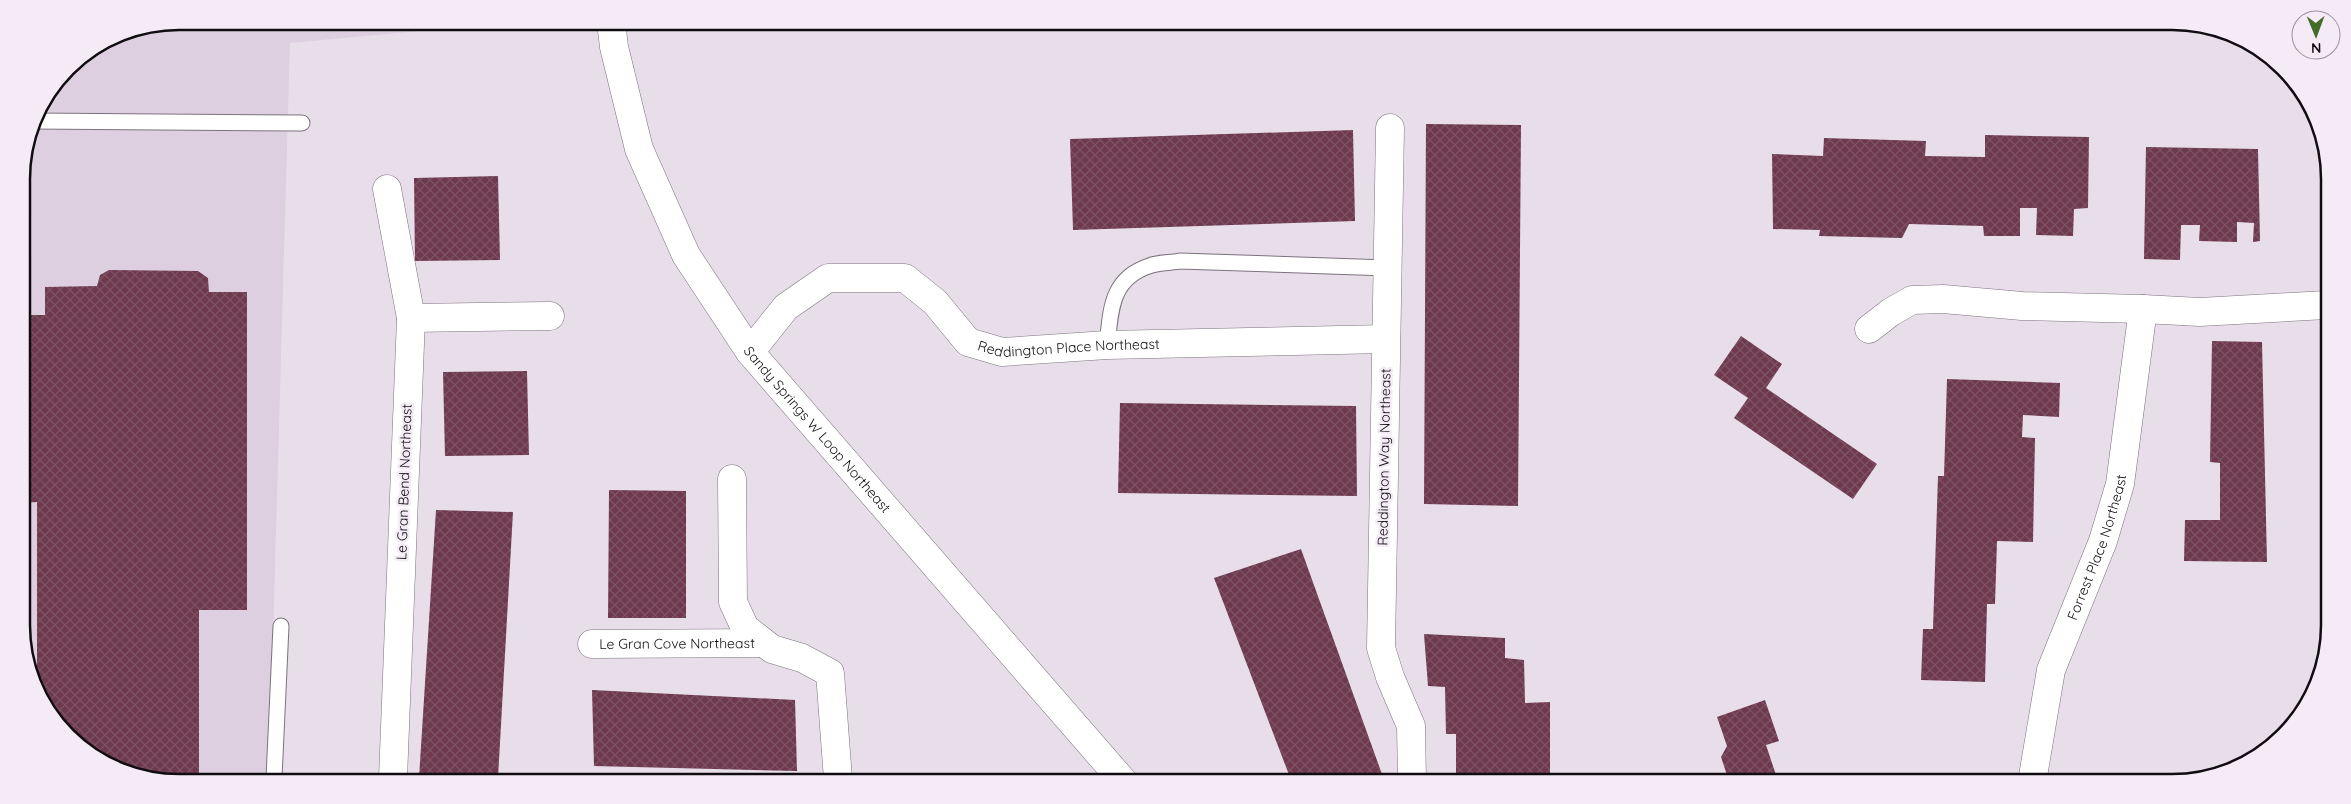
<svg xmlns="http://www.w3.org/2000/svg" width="2351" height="804" viewBox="0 0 2351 804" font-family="Quicksand,sans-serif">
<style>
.built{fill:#decfe0}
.building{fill:url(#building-cross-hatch)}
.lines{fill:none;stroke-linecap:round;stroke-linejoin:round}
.service-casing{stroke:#7c737e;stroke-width:17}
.minor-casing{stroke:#7c737e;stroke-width:29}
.service{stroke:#fff;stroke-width:15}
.minor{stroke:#fff;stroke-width:28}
.labels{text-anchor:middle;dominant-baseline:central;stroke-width:5;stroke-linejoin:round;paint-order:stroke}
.street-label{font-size:14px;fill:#100d11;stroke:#f5ebf7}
.rim{fill:none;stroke:#100d11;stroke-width:2.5}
</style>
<defs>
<pattern id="building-cross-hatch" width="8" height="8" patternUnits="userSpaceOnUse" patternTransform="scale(1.25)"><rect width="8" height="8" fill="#6e394e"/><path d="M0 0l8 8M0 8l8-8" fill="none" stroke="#7d5263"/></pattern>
</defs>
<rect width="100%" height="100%" fill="#e8deea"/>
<path class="built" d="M179,21L517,22L290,43L269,778L138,777L100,761L61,729L24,656L22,169L33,118L68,67L119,33Z"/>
<path class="building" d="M1426,124L1521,125L1518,506L1424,504Z
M1353,130L1355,221L1073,230L1070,139Z
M1985,135L2089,137L2088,208L2074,209L2073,236L2036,235L2037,208H2020V236H1984L1983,226L1909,224L1902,238L1819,236L1820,230L1773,229L1772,154L1823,156L1824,138L1926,141L1925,156L1985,157Z
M2146,147L2258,149L2260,241L2253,242L2254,223L2237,222V242L2199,241L2200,225H2181L2180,260L2144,259Z
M498,176L500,260L415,261L414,178Z
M109,270L198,271L208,278L209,292H247V610H199V777H138L100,761L61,729L37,681V502L23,503L22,315H45V287L97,286L100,275Z
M1741,336L1782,364L1766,388L1877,464L1853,499L1734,418L1748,398L1714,375Z
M2212,341L2262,342L2267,562L2184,561L2185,520H2220V463L2210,462Z
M527,371L529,455L445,456L443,372Z
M1947,379L2060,383L2059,417L2023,415L2022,437L2035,438L2033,542L1997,541L1995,604H1987L1985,682L1921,680L1923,629H1933L1938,476H1944Z
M1120,403L1356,406L1357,496L1118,493Z
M609,490L686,491V618H608Z
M436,510L513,512L498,778H419Z
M1301,549L1383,777L1371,780H1291L1214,578Z
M1424,634L1505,638V658L1524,660L1525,703L1550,702V781H1456V734H1446L1445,687L1428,686Z
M592,690L795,700L797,771L594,766Z
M1765,700L1779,741L1766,745L1778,781H1729L1721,757L1727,746L1717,717Z"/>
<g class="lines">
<g class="service-casing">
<path id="service" d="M33,121L302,123
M1107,345C1111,311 1110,279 1149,266C1158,262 1170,263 1180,261L1388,268
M274,778L281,626"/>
</g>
<g class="minor-casing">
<g id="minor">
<path id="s1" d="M611,22L614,47L639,149L686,255L750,352L1122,780"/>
<path d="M1390,128L1381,648L1390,677L1411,726L1412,780"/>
<path d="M387,189L411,318L393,778"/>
<path d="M411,318L550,316"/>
<path d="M1869,329L1891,312L1912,300L1943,299L2022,306L2143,309L2200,312L2326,305"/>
<path id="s2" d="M750,352L786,307L828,278H905L935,302L968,342L1002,352L1107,345L1386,339"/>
<path d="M732,479L733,602L745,628L772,649L802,658L830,673L838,779"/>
<path id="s3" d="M592,644L763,643"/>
<path id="s4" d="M2032,782L2051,670L2103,541L2120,484L2143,309"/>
</g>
</g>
<use href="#service" class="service"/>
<use href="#minor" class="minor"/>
</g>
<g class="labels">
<g class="street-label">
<text stroke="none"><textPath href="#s2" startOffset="378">Reddington Place Northeast</textPath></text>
<text stroke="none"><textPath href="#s1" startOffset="465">Sandy Springs W Loop Northeast</textPath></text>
<text transform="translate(1384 457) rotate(-89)">Reddington Way Northeast</text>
<text transform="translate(404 482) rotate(-88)">Le Gran Bend Northeast</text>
<text stroke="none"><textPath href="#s4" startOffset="245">Forrest Place Northeast</textPath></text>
<text stroke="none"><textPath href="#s3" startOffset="85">Le Gran Cove Northeast</textPath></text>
</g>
</g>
<path d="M0 0H2351V804H0ZM179 30H2172A149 149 0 0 1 2321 179V625A149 149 0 0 1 2172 774H179A149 149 0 0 1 30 625V179A149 149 0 0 1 179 30Z" fill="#f5ebf7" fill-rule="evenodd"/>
<path class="rim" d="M179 30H2172A149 149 0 0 1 2321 179V625A149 149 0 0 1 2172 774H179A149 149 0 0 1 30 625V179A149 149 0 0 1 179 30Z"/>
<g transform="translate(2316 35) rotate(179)"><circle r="24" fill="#f5ebf7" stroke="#99929b"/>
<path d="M0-4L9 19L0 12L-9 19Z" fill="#436c28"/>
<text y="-8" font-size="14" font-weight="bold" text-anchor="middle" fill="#100d11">N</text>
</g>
</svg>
